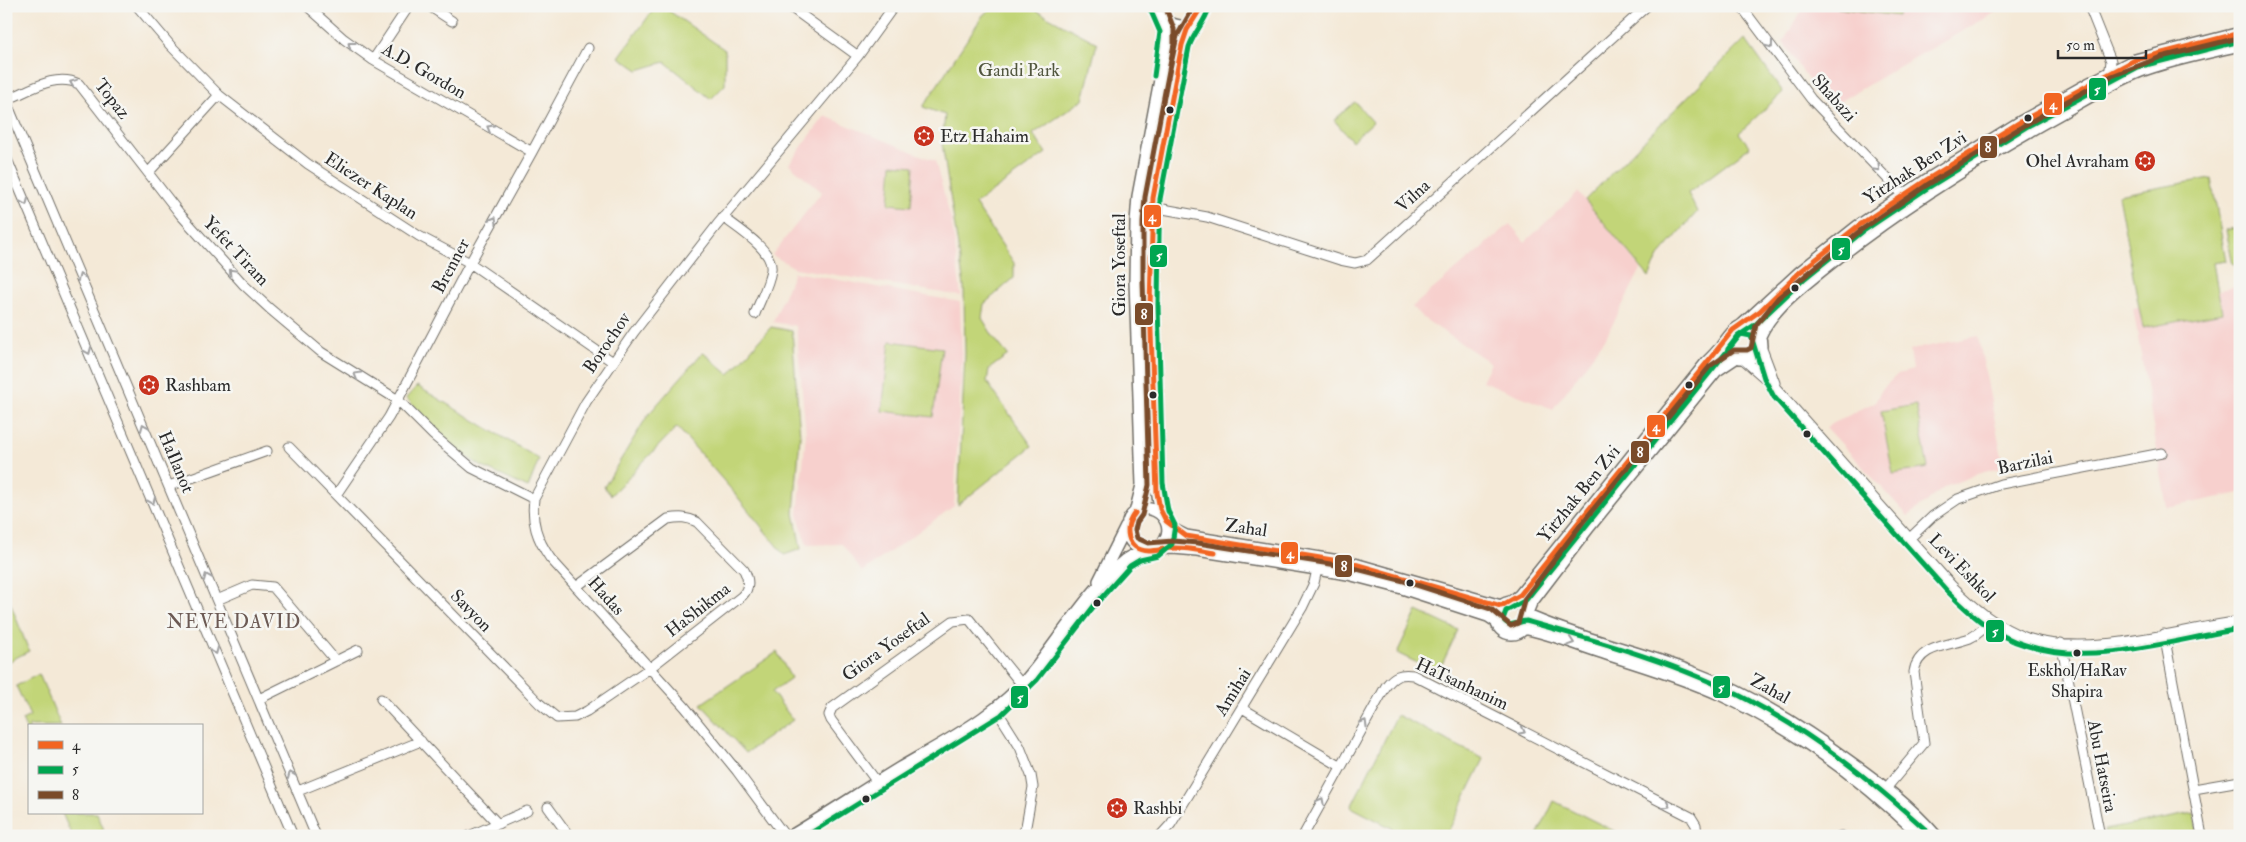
<svg xmlns="http://www.w3.org/2000/svg" width="2246" height="842" viewBox="0 0 2246 842" font-family="'IM FELL Double Pica',serif">
<style>
.built{fill:#f7d0cd}
.green{fill:#c2d578;stroke:#768052}
.lines{fill:none;stroke-linecap:round;stroke-linejoin:round}
.minor-casing{stroke:#716e67;stroke-width:11}
.tertiary-casing{stroke:#716e67;stroke-width:14}
.minor{stroke:#fff;stroke-width:9}
.tertiary{stroke:#fff;stroke-width:11}
.bus-1-casing{stroke:#f6f6f2;stroke-width:9}
.bus-2-casing{stroke:#f6f6f2;stroke-width:9}
.bus-3-casing{stroke:#f6f6f2;stroke-width:9}
.bus-1{stroke:#f26522;stroke-width:5}
.bus-2{stroke:#00a651;stroke-width:5}
.bus-3{stroke:#7a4b2a;stroke-width:5}
.oneway{stroke:#a0a0a0}
.bus-dot{fill:#2b2b2b;stroke:#f6f6f2;stroke-width:2}
.labels{text-anchor:middle;dominant-baseline:central;stroke-width:5;stroke-linejoin:round;paint-order:stroke}
.bus-label{font-size:17px;fill:#2b2b2b;stroke:#f6f6f2}
.park-label{font-size:18px;fill:#51563e;stroke:#f6f6f2}
.street-label{font-size:18px;fill:#2b2b2b;stroke:#f6f6f2}
.poi-label{font-size:18px;fill:#2b2b2b;stroke:#f6f6f2;text-anchor:start}
.neighbourhood-label{font-size:19px;letter-spacing:1px;fill:#6c5a54;stroke:#f6f6f2}
.line-badge{stroke:#f6f6f2;stroke-width:2}
.badge-label{font-size:14px;text-anchor:middle;font-weight:bold;fill:#fff}
</style>
<rect width="100%" height="100%" fill="#f6f6f2"/>
<filter id="ink" filterUnits="userSpaceOnUse"><feTurbulence type="fractalNoise" baseFrequency=".02" numOctaves="2"/><feDisplacementMap in="SourceGraphic" scale="10" xChannelSelector="R" yChannelSelector="G"/><feConvolveMatrix kernelMatrix="1 2 1 2 8 2 1 2 1" color-interpolation-filters="sRGB"/></filter>
<filter id="wash" filterUnits="userSpaceOnUse"><feTurbulence type="fractalNoise" baseFrequency=".0096" numOctaves="4" result="noise"/><feDisplacementMap in="SourceGraphic" scale="20" xChannelSelector="R" yChannelSelector="G"/><feGaussianBlur stdDeviation="1.12" result="paint"/><feColorMatrix in="noise" values="0 0 0 0 0 0 0 0 0 0 0 0 0 0 0 0 0 1.4 0 .05"/><feComposite in="paint" operator="in"/></filter>
<g filter="url(#wash)">
<rect width="100%" height="100%" fill="#f4e9d7"/>
<path class="built" d="M1805,6H2007L1893,70L1831,107L1812,85L1783,42Z
M825,116L935,161L952,223L961,296L795,268L772,255L822,192L789,164Z
M1578,192L1641,269L1605,339L1553,409L1482,381L1491,363L1423,318L1412,307L1510,224L1525,242Z
M794,272L960,302L962,359L954,506L862,572L842,544L807,545L798,515L806,434L796,326L773,322Z
M2240,286V493L2167,508L2133,308Z
M1978,336L2004,467L1980,473L1945,487L1908,516L1826,427L1875,402L1883,388L1898,374L1913,370L1910,350Z"/>
<path class="green" d="M656,6H662L725,50V85L711,99L665,62L638,70L619,57Z
M994,6H1028L1097,43L1083,100L1033,134L1046,153L975,204L1014,263V278L984,304L982,318L994,338L1008,355L989,369L987,382L1032,446L958,505L965,354L964,286L942,143L945,115L923,107L983,15Z
M1838,6H1899L1898,16L1838,8Z
M1745,39L1783,92L1739,133L1750,147L1688,193L1697,212L1659,256L1649,277L1585,200Z
M1355,102L1373,122L1352,141L1334,120Z
M892,164L914,166L911,206L889,204Z
M2211,178L2226,261L2213,263L2222,313L2143,328L2118,195Z
M2240,227V263L2233,264L2226,230Z
M771,327L792,331L800,436L794,513L801,549L784,555L736,495L677,427L611,495L604,487L648,415L703,352L729,375Z
M890,341L942,348L933,417L882,411Z
M417,386L539,459L528,488L481,466L459,452L406,398Z
M1916,405L1928,468L1893,474L1881,411Z
M6,592L29,651L6,663Z
M1417,611L1458,630L1438,673L1397,653Z
M777,652L791,678L772,692L793,720L746,753L701,704Z
M39,674L61,726H29V736L22,720L30,716L16,686Z
M1397,715L1484,759L1446,836H1407L1351,807Z
M1554,801L1624,836H1537Z
M62,813H97L104,830L92,836H72Z
M2194,813L2198,836H2105L2104,830Z"/>
</g>
<g filter="url(#ink)">
<g class="lines">
<g class="minor-casing">
<path id="minor" d="M137,6L170,45L219,95L308,164L419,236L470,263L613,362
M307,6L344,39L373,60L532,152
M429,6L452,21
M789,6L858,56
M1741,6L1811,99L1907,199
M2089,6L2111,61L2109,76
M373,60L409,6
M6,100C29,91 55,72 79,84L180,214L244,285L270,309L321,352L398,400L433,435L472,468L534,499
M6,101L316,836
M6,157L293,836
M148,173L219,95
M1152,207L1207,217L1340,260L1355,263L1367,260L1647,6
M723,217C737,228 774,250 771,270C769,285 760,300 755,314
M1761,346L1775,383
M1743,359L1775,387L1952,586C1974,608 1997,627 2027,638C2089,658 2176,630 2240,621
M289,447L540,704L557,718L575,717L587,711L650,668L742,596C750,588 749,579 744,570L697,522C687,517 680,517 668,519L576,587
M169,486L267,451
M336,495L389,417L470,263L532,152L588,48
M1910,538L1933,516L1958,499L2001,484L2162,453
M217,600L252,585L273,587L336,661
M2164,634L2202,836
M2061,643L2100,836
M259,699L358,650
M381,699L498,824
M1242,708L1340,766
M996,709L1020,747L1031,775L1033,787L1026,826L1020,836
M877,782L831,720L829,715L832,708L953,621L969,619L1022,685
M2194,789L2240,781
M298,791L421,741
M1883,792L1924,743L1914,672C1918,645 1949,646 1970,638C1979,634 1985,627 1991,620
M548,807L569,836
M469,836L527,811
M785,836L737,771L685,707L550,558C537,539 531,522 534,499L586,402L634,332L717,225L858,56L894,6
M1160,836L1171,824L1302,608L1314,583L1318,565
M1303,836L1386,686C1394,676 1400,673 1413,675L1691,817L1696,825L1697,836
M1840,836H1842"/>
</g>
<g class="tertiary-casing">
<path id="tertiary" d="M1157,6C1165,31 1197,34 1202,6
M1741,326L1800,272L1858,226L1925,181L2022,121L2088,84L2135,60L2240,33
M1760,336C1772,309 1799,289 1821,271C1894,212 1973,162 2054,117C2083,101 2111,83 2141,71C2173,59 2207,53 2240,45
M1135,513L1142,485L1135,280L1136,223L1138,196L1167,43L1164,20
M1161,514L1156,484C1154,389 1146,293 1153,198L1182,45L1192,23
M1165,519L1176,531L1186,536L1351,563L1501,606
M1154,549L1173,548L1197,550L1348,574L1402,588L1488,616L1497,622
M1099,581L1126,527
M1511,602L1520,595L1707,362C1712,357 1717,352 1721,347C1729,337 1738,318 1754,329C1760,333 1761,339 1761,346L1752,357L1740,358L1730,351L1729,337
M1496 618a16 16 0 1 1 32 0a16 16 0 1 1-32 0Z
M1527,613L1531,603L1589,527L1707,382L1716,371L1737,357
M1528,616C1579,639 1637,651 1689,671C1748,693 1800,725 1850,762C1881,784 1911,807 1936,836
M1524,628C1551,633 1578,645 1604,653C1643,666 1682,677 1719,694C1794,728 1862,779 1921,836
M791,836C828,814 864,790 900,768C948,740 1001,714 1036,668C1061,636 1094,585 1125,560C1136,551 1156,554 1164,541C1173,529 1165,512 1150,509C1123,505 1117,545 1147,551"/>
</g>
<use href="#minor" class="minor"/>
<use href="#tertiary" class="tertiary"/>
<g class="bus-1-casing">
<path id="bus-1" d="M1202,6L1187,30L1182,45L1153,198L1150,305L1157,493L1160,509L1166,521L1186,536L1351,563L1501,606
M1135,513C1123,527 1126,550 1148,551C1157,551 1166,548 1175,548C1189,548 1202,551 1215,553
M1501,606L1520,595L1733,330L1760,311L1800,272L1858,226L1925,181L2022,121L2135,60L2240,33"/>
</g>
<g class="bus-2-casing">
<path id="bus-2" d="M1150,9L1160,32L1154,76
M1728,349L1738,336L1756,324L1805,278L1862,232L1929,187L2026,127L2138,67L2240,41
M1926,830C1872,781 1815,735 1750,701C1681,664 1601,642 1526,621C1517,621 1510,630 1503,619L1506,611L1526,600L1741,334L1751,336L1764,378L1774,397L1947,591C1969,613 1994,636 2025,645C2093,667 2171,640 2240,629
M806,836L1001,715L1037,680L1094,606L1130,566L1140,560L1158,556L1172,544L1175,525L1168,511L1163,483L1158,305L1159,234L1160,199L1189,47C1194,32 1205,22 1209,8"/>
</g>
<g class="bus-3-casing">
<path id="bus-3" d="M1165,6L1174,29V44L1145,197L1143,223V280L1149,485L1142,515L1137,522L1135,530L1137,538L1148,543L1173,541L1198,543L1349,567L1404,581L1491,609L1511,626L1518,623L1525,598L1583,522L1710,366L1734,350H1747L1751,348L1756,325L1778,298L1861,230L1927,185L2025,125L2112,76L2161,57L2238,38
M1168,78L1177,36L1194,6"/>
</g>
<use href="#bus-1" class="bus-1"/>
<use href="#bus-2" class="bus-2"/>
<use href="#bus-3" class="bus-3"/>
</g>
<defs><path id="oneway-chevron" d="M-2-3.5L2.5 0L-2 3.5" fill="none" stroke-width="1.6" stroke-linecap="round" stroke-linejoin="round" transform="scale(1.25)"/></defs>
<g class="oneway">
<use href="#oneway-chevron" transform="translate(351 45) rotate(-143)"/>
<use href="#oneway-chevron" transform="translate(1770 45) rotate(53)"/>
<use href="#oneway-chevron" transform="translate(73 83) rotate(-158)"/>
<use href="#oneway-chevron" transform="translate(490 128) rotate(-150)"/>
<use href="#oneway-chevron" transform="translate(1877 168) rotate(46)"/>
<use href="#oneway-chevron" transform="translate(25 202) rotate(67)"/>
<use href="#oneway-chevron" transform="translate(494 220) rotate(-60)"/>
<use href="#oneway-chevron" transform="translate(232 272) rotate(-133)"/>
<use href="#oneway-chevron" transform="translate(81 277) rotate(-113)"/>
<use href="#oneway-chevron" transform="translate(88 351) rotate(67)"/>
<use href="#oneway-chevron" transform="translate(357 375) rotate(-150)"/>
<use href="#oneway-chevron" transform="translate(144 427) rotate(-113)"/>
<use href="#oneway-chevron" transform="translate(152 501) rotate(67)"/>
<use href="#oneway-chevron" transform="translate(207 577) rotate(-113)"/>
<use href="#oneway-chevron" transform="translate(1571 642) rotate(18)"/>
<use href="#oneway-chevron" transform="translate(215 651) rotate(67)"/>
<use href="#oneway-chevron" transform="translate(1364 723) rotate(-60)"/>
<use href="#oneway-chevron" transform="translate(1522 731) rotate(27)"/>
<use href="#oneway-chevron" transform="translate(291 775) rotate(-113)"/>
<use href="#oneway-chevron" transform="translate(1321 801) rotate(-62)"/>
<use href="#oneway-chevron" transform="translate(1667 805) rotate(27)"/>
</g>
</g>
<defs>
<g id="synagogue-disc" transform="scale(1.125)"><circle r="9.5" fill="#c8321e" stroke="#f6f6f2"/><path d="M0-6.5L5.6 3.2H-5.6ZM0 6.5L5.6-3.2H-5.6Z" fill="#fff"/></g>
</defs>
<g fill-rule="evenodd">
<use href="#synagogue-disc" x="924" y="136"/>
<use href="#synagogue-disc" x="2145" y="161"/>
<use href="#synagogue-disc" x="149" y="385"/>
<use href="#synagogue-disc" x="1117" y="808"/>
</g>
<g class="bus-dot">
<circle cx="1170" cy="110" r="4.5"/>
<circle cx="2028" cy="118" r="4.5"/>
<circle cx="1795" cy="288" r="4.5"/>
<circle cx="1689" cy="385" r="4.5"/>
<circle cx="1153" cy="395" r="4.5"/>
<circle cx="1807" cy="434" r="4.5"/>
<circle cx="1410" cy="583" r="4.5"/>
<circle cx="1097" cy="603" r="4.5"/>
<circle cx="2077" cy="653" r="4.5"/>
<circle cx="866" cy="799" r="4.5"/>
</g>
<g class="labels">
<g class="bus-label">
<text x="2077" y="670">Eskhol/HaRav<tspan x="2077" dy="21">Shapira</tspan></text>
</g>
<g class="park-label">
<text x="1019" y="70">Gandi Park</text>
</g>
<g class="street-label">
<text transform="translate(424 71) rotate(30)">A.D. Gordon</text>
<text transform="translate(1834 98) rotate(48)">Shabazi</text>
<text transform="translate(112 99) rotate(52)">Topaz</text>
<text transform="translate(1915 168) rotate(-33)">Yitzhak Ben Zvi</text>
<text transform="translate(371 186) rotate(33)">Eliezer Kaplan</text>
<text transform="translate(1413 196) rotate(-42)">Vilna</text>
<text transform="translate(236 251) rotate(47)">Yefet Tiram</text>
<text transform="translate(1119 265) rotate(-90)">Giora Yoseftal</text>
<text transform="translate(451 266) rotate(-62)">Brenner</text>
<text transform="translate(607 343) rotate(-56)">Borochov</text>
<text transform="translate(176 462) rotate(67)">HaIlanot</text>
<text transform="translate(2025 463) rotate(-12)">Barzilai</text>
<text transform="translate(1579 494) rotate(-51)">Yitzhak Ben Zvi</text>
<text transform="translate(1246 528) rotate(8)">Zahal</text>
<text transform="translate(1962 568) rotate(46)">Levi Eshkol</text>
<text transform="translate(606 596) rotate(48)">Hadas</text>
<text transform="translate(698 610) rotate(-38)">HaShikma</text>
<text transform="translate(471 611) rotate(46)">Savyon</text>
<text transform="translate(886 647) rotate(-36)">Giora Yoseftal</text>
<text transform="translate(1462 684) rotate(25)">HaTsanhanim</text>
<text transform="translate(1770 689) rotate(29)">Zahal</text>
<text transform="translate(1233 692) rotate(-58)">Amihai</text>
<text transform="translate(2102 766) rotate(79)">Abu Hatseira</text>
</g>
<g class="poi-label">
<text x="940" y="136">Etz Hahaim</text>
<text x="2129" y="161" text-anchor="end">Ohel Avraham</text>
<text x="165" y="385">Rashbam</text>
<text x="1133" y="808">Rashbi</text>
</g>
<g class="neighbourhood-label">
<text x="234" y="622">NEVE DAVID</text>
</g>
</g>
<g class="line-badge">
<rect x="2088" y="77" width="19" height="24" rx="5" fill="#00a651"/>
<rect x="2043" y="92" width="20" height="24" rx="5" fill="#f26522"/>
<rect x="1979" y="135" width="19" height="24" rx="5" fill="#7a4b2a"/>
<rect x="1143" y="204" width="19" height="24" rx="5" fill="#f26522"/>
<rect x="1831" y="237" width="20" height="24" rx="5" fill="#00a651"/>
<rect x="1149" y="244" width="19" height="24" rx="5" fill="#00a651"/>
<rect x="1134" y="302" width="20" height="24" rx="5" fill="#7a4b2a"/>
<rect x="1646" y="414" width="20" height="24" rx="5" fill="#f26522"/>
<rect x="1630" y="440" width="20" height="24" rx="5" fill="#7a4b2a"/>
<rect x="1280" y="541" width="19" height="24" rx="5" fill="#f26522"/>
<rect x="1334" y="554" width="19" height="24" rx="5" fill="#7a4b2a"/>
<rect x="1985" y="619" width="20" height="24" rx="5" fill="#00a651"/>
<rect x="1712" y="675" width="19" height="24" rx="5" fill="#00a651"/>
<rect x="1010" y="685" width="19" height="24" rx="5" fill="#00a651"/>
</g>
<g class="badge-label">
<text x="2097" y="94">5</text>
<text x="2053" y="109">4</text>
<text x="1988" y="152">8</text>
<text x="1152" y="221">4</text>
<text x="1841" y="254">5</text>
<text x="1159" y="260">5</text>
<text x="1144" y="319">8</text>
<text x="1656" y="431">4</text>
<text x="1640" y="457">8</text>
<text x="1290" y="558">4</text>
<text x="1344" y="571">8</text>
<text x="1995" y="636">5</text>
<text x="1721" y="692">5</text>
<text x="1020" y="702">5</text>
</g>
<rect width="2246" height="842" fill="none" stroke="#f6f6f2" stroke-width="25"/>
<rect x="28" y="724" width="175" height="90" fill="#f6f6f2" stroke="#a5a5a2"/>
<rect x="38" y="741" width="25" height="8" fill="#f26522" stroke="#a5a5a2"/>
<text x="72" y="750" font-size="15" fill="#2b2b2b">4</text>
<rect x="38" y="766" width="25" height="8" fill="#00a651" stroke="#a5a5a2"/>
<text x="72" y="774" font-size="15" fill="#2b2b2b">5</text>
<rect x="38" y="791" width="25" height="8" fill="#7a4b2a" stroke="#a5a5a2"/>
<text x="72" y="800" font-size="15" fill="#2b2b2b">8</text>
<path d="M2058 50v8h88v-8" fill="none" stroke="#2b2b2b" stroke-width="2.5"/>
<text x="2066" y="50" font-size="15" fill="#2b2b2b" stroke="#f6f6f2" stroke-width="4" paint-order="stroke">50 m</text>
</svg>
